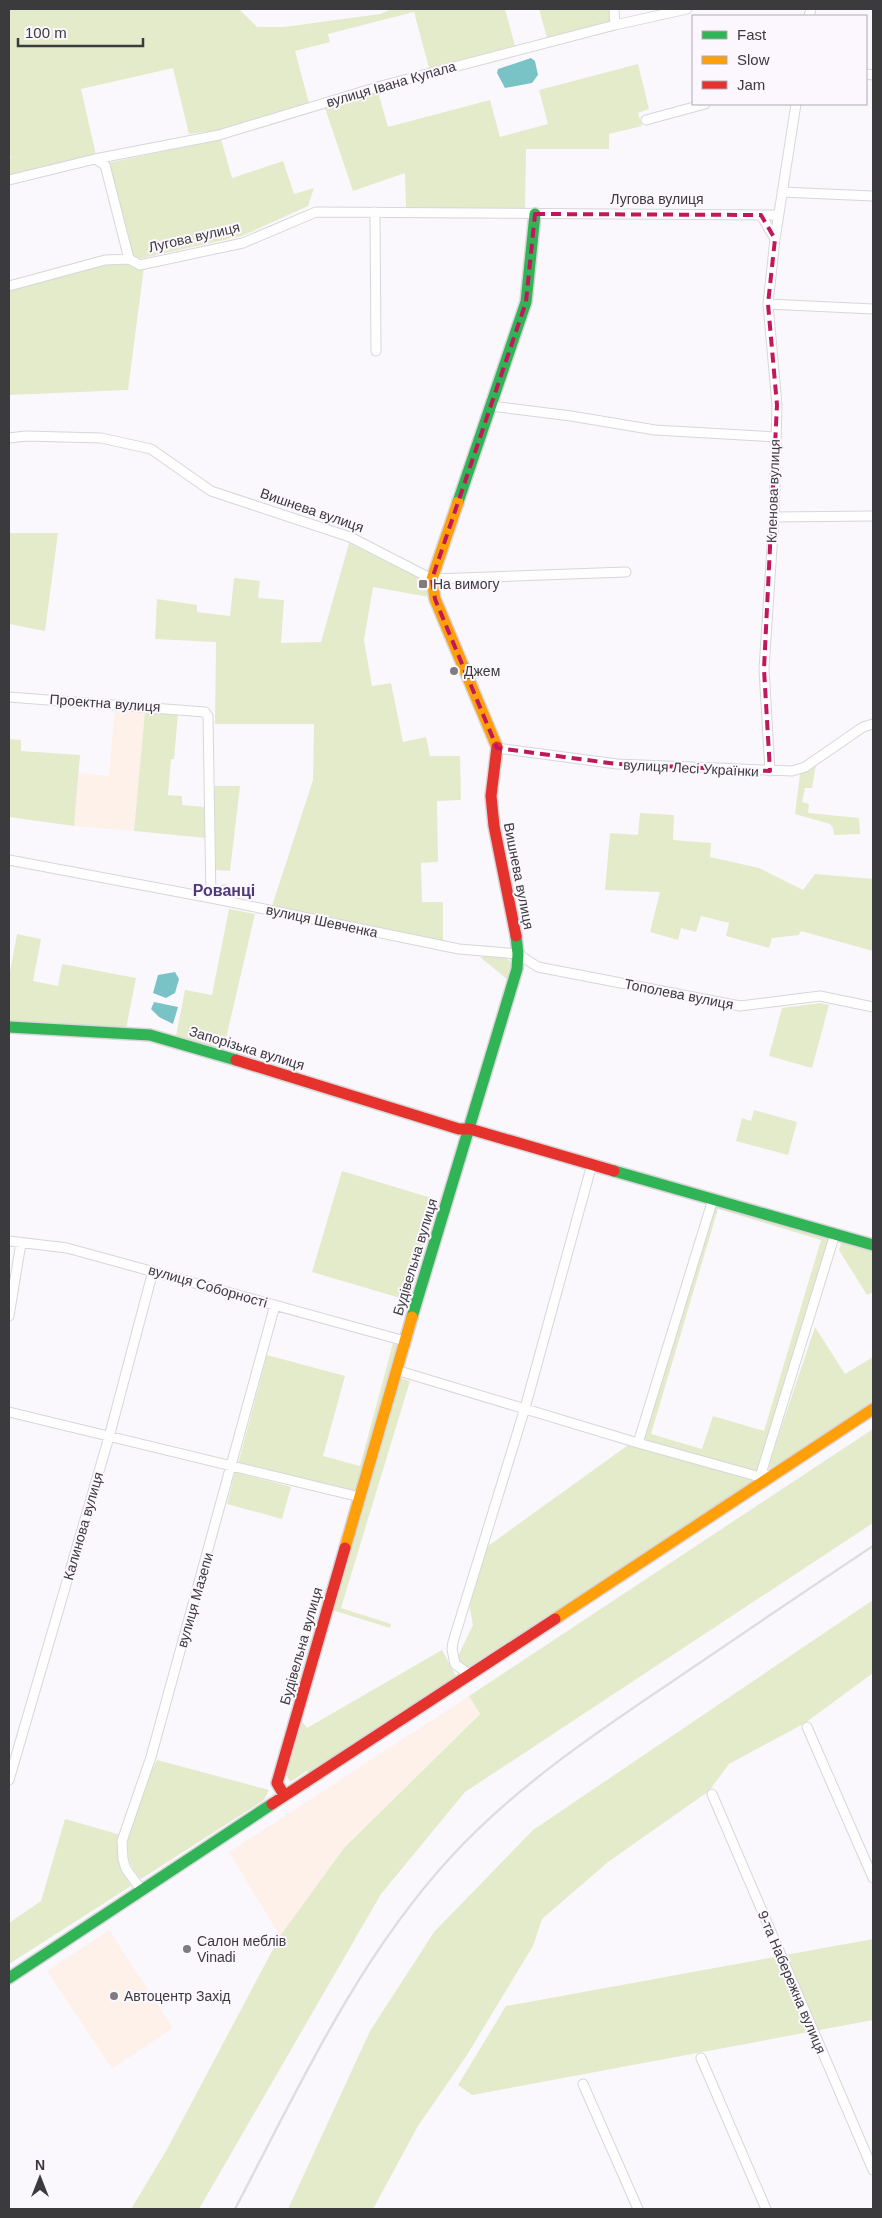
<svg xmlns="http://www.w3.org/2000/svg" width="882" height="2218" viewBox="0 0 882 2218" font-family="Helvetica,sans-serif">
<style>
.commercial{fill:#fdf1ea}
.green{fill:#e3ebcb;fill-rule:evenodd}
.water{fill:#79c3c7}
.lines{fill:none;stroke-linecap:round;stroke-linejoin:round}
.street-casing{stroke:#d7d6d9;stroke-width:11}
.fast-casing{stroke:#d7d6d9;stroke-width:14}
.slow-casing{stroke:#d7d6d9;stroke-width:14}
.jam-casing{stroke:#d7d6d9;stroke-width:14}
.street{stroke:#fefeff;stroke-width:9}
.fast{stroke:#30b455;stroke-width:11}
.slow{stroke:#ff9f0a;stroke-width:11}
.jam{stroke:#e5322d;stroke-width:11}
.rail{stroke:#dedede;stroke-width:2.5}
.marked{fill:none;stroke:#c2185b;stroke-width:4;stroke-dasharray:10 6;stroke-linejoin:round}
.poi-dot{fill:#7e7c80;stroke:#fcf7fe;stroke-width:2}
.labels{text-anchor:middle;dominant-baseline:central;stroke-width:4;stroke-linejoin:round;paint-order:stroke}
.street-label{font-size:14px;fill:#3b3a3c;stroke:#fcf7fe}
.poi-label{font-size:14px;fill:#3b3a3c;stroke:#fcf7fe;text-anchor:start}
.quarter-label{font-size:16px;font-weight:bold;fill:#4d3b77;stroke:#fcf7fe}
</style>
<rect width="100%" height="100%" fill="#fbf8fd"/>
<path class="commercial" d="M115,709L145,711L134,831L74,826L79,773L109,776Z
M469,1696L480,1713L344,1848L280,1936L229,1852Z
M109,1930L173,2028L112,2069L47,1971Z"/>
<path class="green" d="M9,9H239L257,27H284L380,14L392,9H505L515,46L429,68L414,12L328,34L330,42L295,51L309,103L218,130L189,134L173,68L81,89L96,155L9,176V159L11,158L9,152Z
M539,9H611L612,21L547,38Z
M638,64L649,109L638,113L642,126L609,134V149H526L525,208H406L405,173L353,191L325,108L378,92L388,127L490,100L500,137L548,124L539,90Z
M221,139L232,178L283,161L294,194L314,188L308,206L242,236L139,259L132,256L108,163Z
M105,263H127L137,269L144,267L128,390L9,395V290Z
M9,533H58L45,631L9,624Z
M349,543L421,579L418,581L422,591L426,589L429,597L373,587L364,640L372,686L391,683L403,742L426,737L430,756H460L461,800L437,801L438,862L421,863L422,902H443V942L272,906L313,780L314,724H215L216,642L155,639L157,599L197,605V612L230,616L234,578L260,581L258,598L284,600L281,643L321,642Z
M145,711L178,713L174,759H171L168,795L182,796V805L205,807L206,838L134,831Z
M9,739L21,740V751L80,755L74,826L9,817Z
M816,765L812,788H805L802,802L809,804L808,813L859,818L860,834L834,835L833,828L830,824L795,814L800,774Z
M214,786H240L230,871L216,870Z
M640,813L674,815L673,840L711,843L710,857L759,868L803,890L815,874L873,879V951L801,931L799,935L772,938L769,948L726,936L729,923L701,916L696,932L681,928L678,940L650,932L660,892L605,890L610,833L638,835Z
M218 890a6 6 0 1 1 12 0a6 6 0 1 1-12 0Z
M229,909L255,914L223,1051L176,1036L185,990L212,995Z
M17,934L41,939L33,981L58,986L62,964L136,978L126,1029L9,1022V977Z
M498,955C515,959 512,966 508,980L480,957Z
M820,1003L829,1005L812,1068L769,1056L782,1008Z
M754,1110L797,1122L788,1155L736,1141L742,1118L751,1121Z
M342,1171L438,1200L407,1300L312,1272Z
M715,1202L830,1236L757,1473L642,1441ZM718,1209L821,1240L764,1431L713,1416L702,1449L651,1434Z
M842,1240L873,1249V1292L867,1295L839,1250Z
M815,1327L845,1374L873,1357V1404L772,1471L768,1467Z
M393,1343L398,1345L358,1492L238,1464L267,1355L345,1376L323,1456L360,1466Z
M400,1378L410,1381L341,1608L391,1624L390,1628L332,1610Z
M873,1429V1523L465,1792L381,1894L199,2209H131L166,2151L280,1936L344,1848L480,1714L469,1696Z
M631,1443L758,1479L469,1667L461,1665L458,1656L473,1625L469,1604L488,1546Z
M235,1472L291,1487L282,1519L227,1504Z
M873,1600V1673L805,1723L729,1764L709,1791L608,1862L542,1919L533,1946L467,2055L418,2126L373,2209H288L370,2031L434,1932L533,1830Z
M442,1650L456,1676L310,1774L307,1771L290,1782L285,1772L300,1719L307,1728Z
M157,1760L269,1790L264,1800L141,1879C136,1873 131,1867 129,1860C122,1831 144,1786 157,1760Z
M65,1819L121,1835C112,1852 122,1870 131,1886L9,1964V1923L41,1901Z
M873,1939V2020L472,2095L458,2085L506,2006Z"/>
<path class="water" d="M531,58L535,61L538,75L532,83L505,88L497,73L498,69Z
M175,972L179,979L175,993L166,998L153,993L158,975Z
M154,1002L178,1007L173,1024L159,1017L151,1009Z"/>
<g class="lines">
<g class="street-casing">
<path id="street" d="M614,9L615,25
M809,16L811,9
M866,74L873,75
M646,120L705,104
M95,159L219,135L381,86L615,25L687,9
M9,180L95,159L105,165L129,259
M782,192L873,196
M375,212L376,351
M761,215L775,239L768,304L777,405L774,517L764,669L770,771
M775,239L796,104
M9,286L105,260L129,259L140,265L243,243L316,212L778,215
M768,304L873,309
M491,406L571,416L655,430L775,437
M9,438L26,436L101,438L151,449L211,491L350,537L432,579L626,572
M774,517L873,516
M9,697L205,712L208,716L211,898
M497,748L617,764L792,771L805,767L863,727L873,724
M9,860L211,898L459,949L518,954L538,967L740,1006L820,996L873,1007
M9,1241L67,1248L405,1341
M9,1316L21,1243
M396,1370L638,1443L760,1477L768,1475
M9,1412L360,1497
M638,1443L713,1199
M760,1477L835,1234
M470,1675L455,1664L452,1649L453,1642L525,1408L592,1164
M807,1727L873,1878
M9,1780L109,1437L153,1271
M712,1794L873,2170
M140,1888L126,1869L123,1859L122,1841L151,1757L275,1305
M701,2058L766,2209
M583,2084L638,2209"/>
</g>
<g class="fast-casing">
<path id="fast" d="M458,502L526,302L535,214
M9,1027L150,1035L236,1060
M614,1171L873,1245
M412,1317L517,969L518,954L516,936
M9,1978L272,1804"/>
</g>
<g class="slow-casing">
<path id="slow" d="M458,502L432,579L435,599L497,747
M345,1548L412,1317
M555,1619L873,1409"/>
</g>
<g class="jam-casing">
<path id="jam" d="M497,747L491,796L494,826L516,936
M236,1060L459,1129H470L614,1171
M284,1795L277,1783L345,1548
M272,1804L555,1619"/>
</g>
<use href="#street" class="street"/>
<use href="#fast" class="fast"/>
<use href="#slow" class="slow"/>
<use href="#jam" class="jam"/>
<path class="rail" d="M235,2209C298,2089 356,1961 449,1859C513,1789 591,1736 670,1683C738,1637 805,1591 873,1546"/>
</g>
<path class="marked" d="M535,214L761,215L775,239L768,304L777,405L764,669L770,771L617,764L497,748L435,599L432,579L526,302Z"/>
<g class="poi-dot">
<rect x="418" y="579" width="10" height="10" rx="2.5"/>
<circle cx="454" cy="671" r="5"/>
<circle cx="187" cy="1949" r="5"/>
<circle cx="114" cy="1996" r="5"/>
</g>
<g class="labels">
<g class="street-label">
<text transform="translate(391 84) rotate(-16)">вулиця Івана Купала</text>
<text x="657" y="199">Лугова вулиця</text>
<text transform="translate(194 237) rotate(-13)">Лугова вулиця</text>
<text transform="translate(773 491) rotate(-88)">Кленова вулиця</text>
<text transform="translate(312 510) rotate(19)">Вишнева вулиця</text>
<text transform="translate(105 703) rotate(4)">Проектна вулиця</text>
<text transform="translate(691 768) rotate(3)">вулиця Лесі Українки</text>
<text transform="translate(519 876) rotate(79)">Вишнева вулиця</text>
<text transform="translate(322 921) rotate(12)">вулиця Шевченка</text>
<text transform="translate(679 994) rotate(11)">Тополева вулиця</text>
<text transform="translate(247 1048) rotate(17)">Запорізька вулиця</text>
<text transform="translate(415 1257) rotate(-73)">Будівельна вулиця</text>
<text transform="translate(208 1286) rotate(16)">вулиця Соборності</text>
<text transform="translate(83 1526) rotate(-74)">Калинова вулиця</text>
<text transform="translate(195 1600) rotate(-74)">вулиця Мазепи</text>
<text transform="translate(301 1646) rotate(-74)">Будівельна вулиця</text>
<text transform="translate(792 1982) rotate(67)">9-та Набережна вулиця</text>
</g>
<g class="poi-label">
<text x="433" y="584">На вимогу</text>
<text x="464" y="671">Джем</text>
<text x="197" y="1941">Салон меблів<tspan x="197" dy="16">Vinadi</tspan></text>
<text x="124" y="1996">Автоцентр Захід</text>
</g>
<g class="quarter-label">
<text x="224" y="890">Рованці</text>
</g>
</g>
<rect width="882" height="2218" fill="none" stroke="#3b3a3c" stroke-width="20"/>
<rect x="692" y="15" width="175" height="90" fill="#fcf7fe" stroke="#afabb0"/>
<rect x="702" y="31" width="25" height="8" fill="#30b455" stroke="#afabb0"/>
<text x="737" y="40" font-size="15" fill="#3b3a3c">Fast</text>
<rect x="702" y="56" width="25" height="8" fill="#ff9f0a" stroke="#afabb0"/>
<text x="737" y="65" font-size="15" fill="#3b3a3c">Slow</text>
<rect x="702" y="81" width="25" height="8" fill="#e5322d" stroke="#afabb0"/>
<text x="737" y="90" font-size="15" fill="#3b3a3c">Jam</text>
<g transform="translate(40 2178)" stroke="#fcf7fe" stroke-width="4" paint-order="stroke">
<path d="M0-4L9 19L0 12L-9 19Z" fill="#3b3a3c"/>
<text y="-8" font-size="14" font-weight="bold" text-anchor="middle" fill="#3b3a3c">N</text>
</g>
<path d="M18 38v8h125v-8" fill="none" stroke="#3b3a3c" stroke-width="2.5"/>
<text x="25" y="38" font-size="15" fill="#3b3a3c" stroke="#fcf7fe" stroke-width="4" paint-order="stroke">100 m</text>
</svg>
